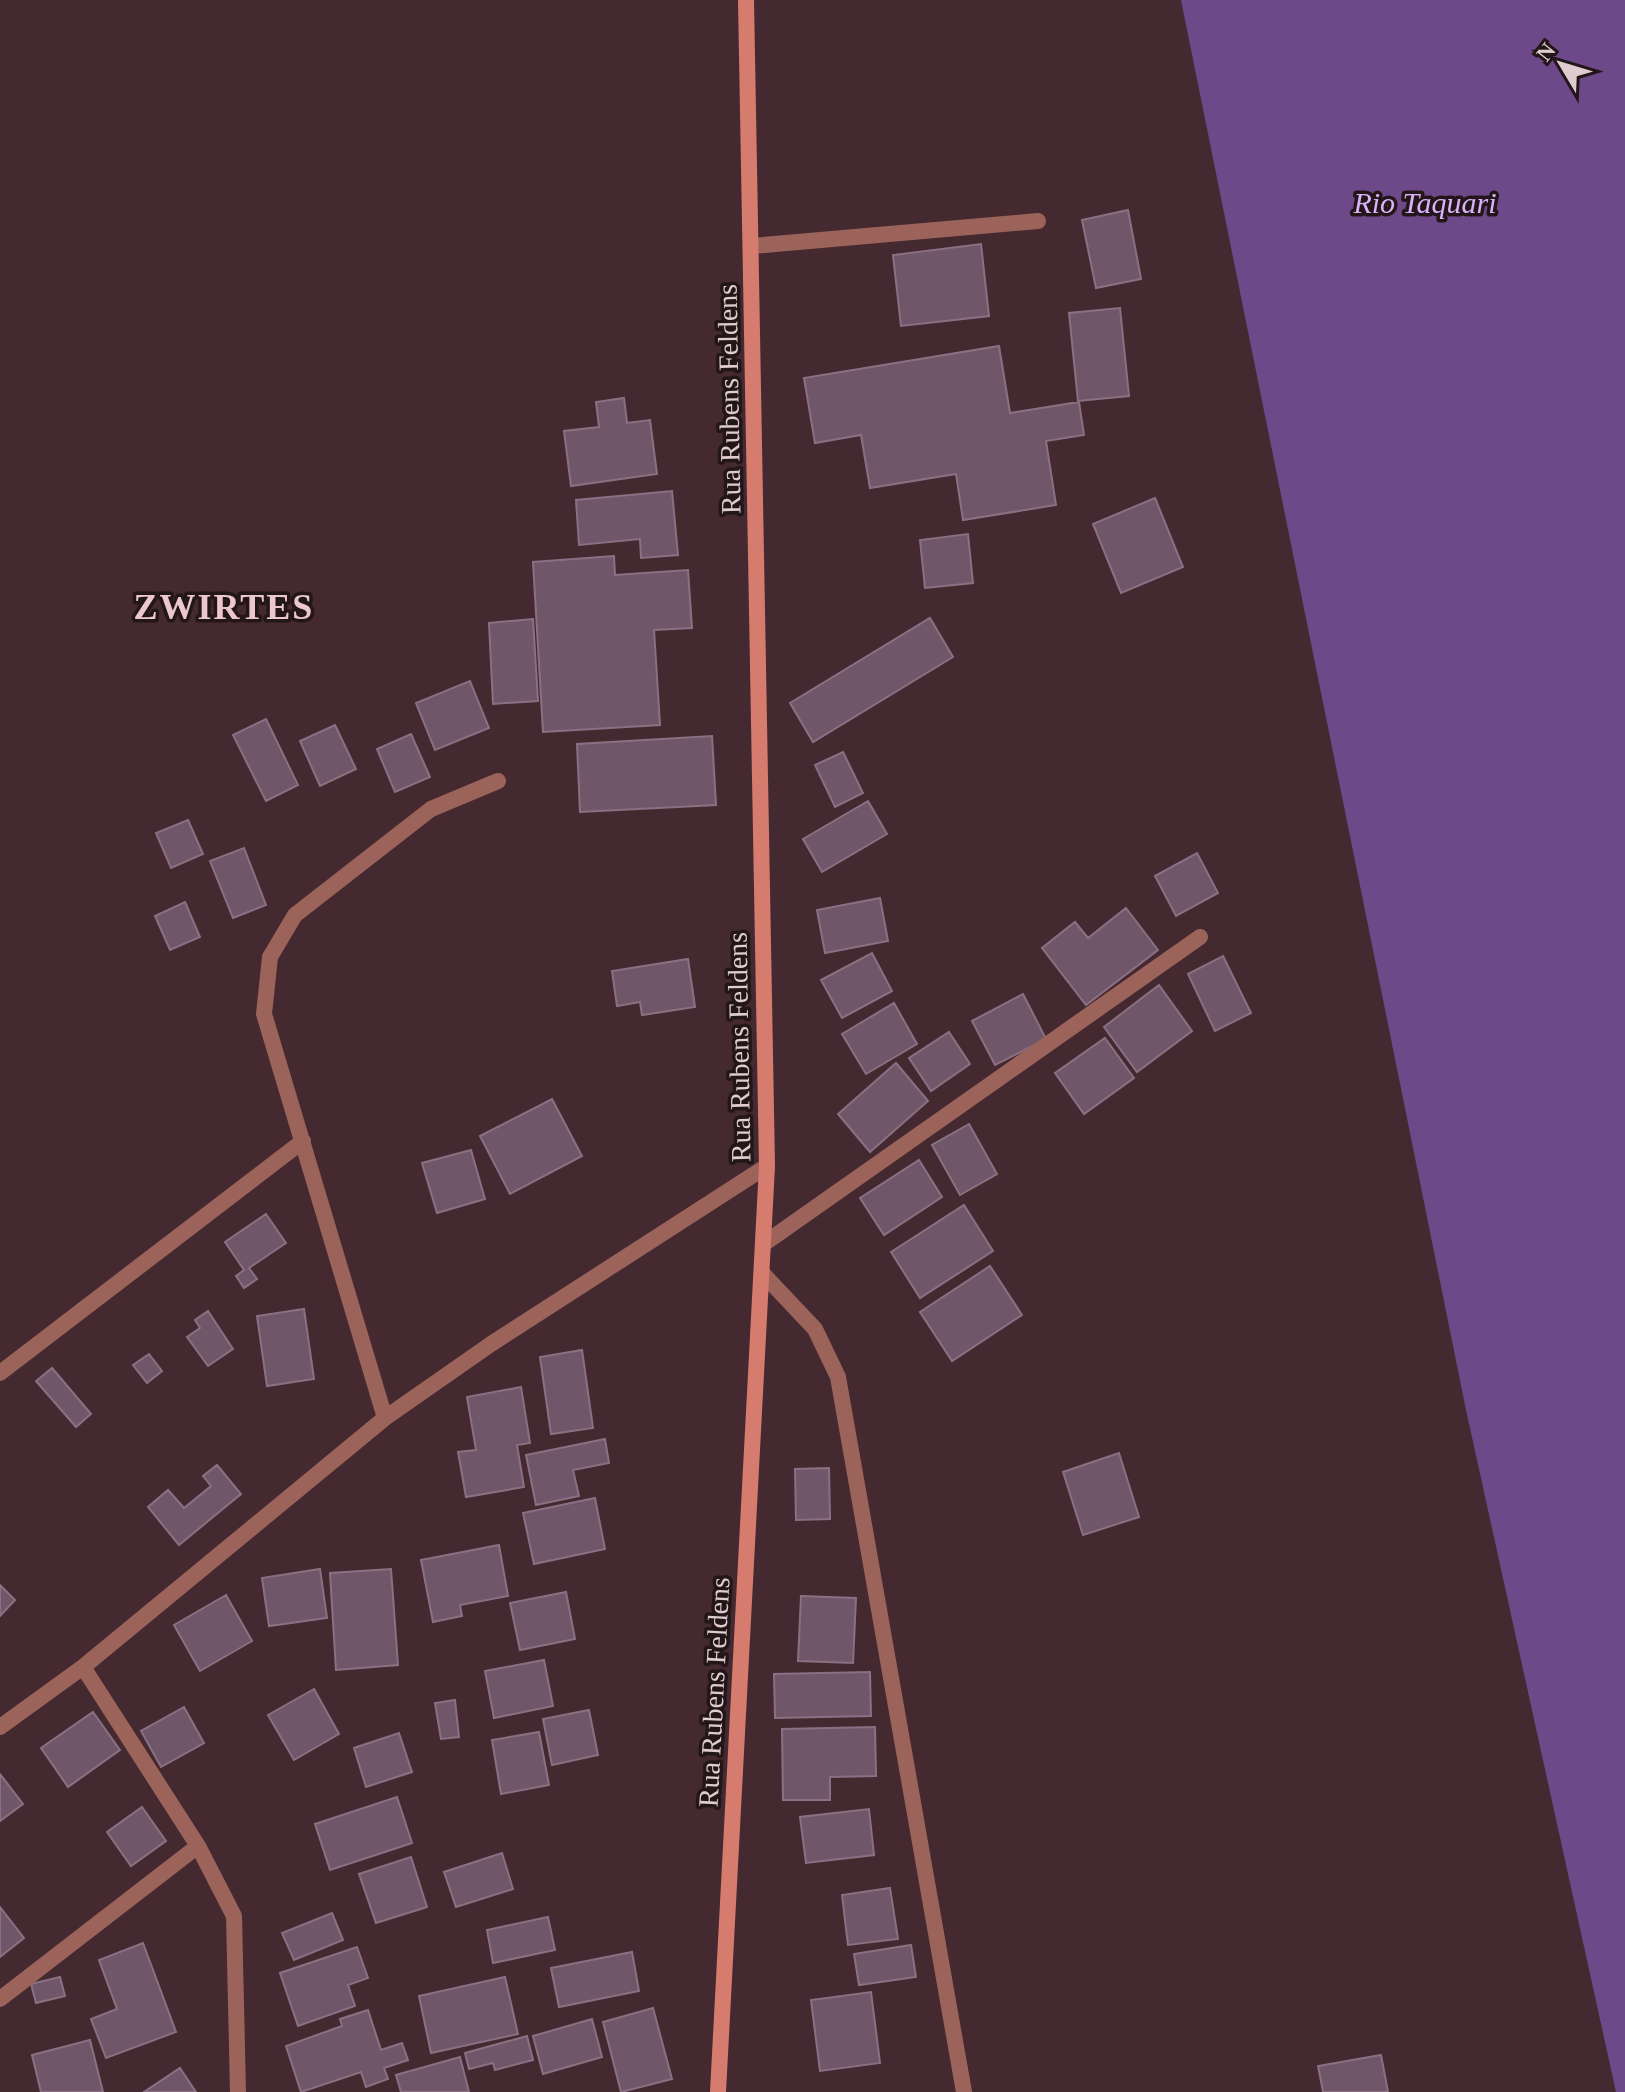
<svg xmlns="http://www.w3.org/2000/svg" width="1625" height="2092" viewBox="0 0 1625 2092" font-family="'Times New Roman',serif">
<style>
.water{fill:#6d4989}
.building{fill:#6f5668;stroke:#8b7084;stroke-width:2}
.lines{fill:none;stroke-linecap:round;stroke-linejoin:round}
.service{stroke:#9b6359;stroke-width:16}
.minor{stroke:#9b6359;stroke-width:16}
.secondary{stroke:#d57c6e;stroke-width:16}
.labels{text-anchor:middle;dominant-baseline:central;stroke-width:7;stroke-linejoin:round;paint-order:stroke}
.street-label{font-size:28px;fill:#dfccd0;stroke:#231619}
.water-label{font-size:30px;font-style:italic;fill:#dab1fb;stroke:#231619}
.district-label{font-size:36px;font-weight:bold;letter-spacing:2px;fill:#ecc7cf;stroke:#231619}
</style>
<rect width="100%" height="100%" fill="#452931"/>
<path class="water" d="M1181,0H1625V2092H1616L1466,1410Z"/>
<path class="building" d="M1128,210L1141,279L1096,288L1082,220Z
M981,244L989,316L901,326L893,255Z
M1120,308L1129,396L1078,401L1069,313Z
M999,346L1010,413L1079,402L1084,435L1046,441L1056,505L963,520L956,474L870,488L861,435L815,443L804,378Z
M624,398L627,423L650,420L657,474L571,486L564,431L599,427L596,402Z
M672,491L678,555L641,558L640,539L579,545L576,500Z
M1155,498L1183,567L1121,593L1093,524Z
M968,534L973,583L925,588L920,540Z
M614,556L615,575L688,570L692,628L654,630L660,725L543,732L533,562Z
M930,618L953,657L813,742L790,703Z
M533,619L538,701L493,704L489,623Z
M470,681L489,728L435,750L416,703Z
M266,719L298,785L266,801L233,735Z
M335,725L356,769L320,786L300,741Z
M411,734L430,777L395,792L377,749Z
M712,736L716,805L580,812L577,744Z
M843,752L863,793L835,807L815,765Z
M868,801L887,834L822,872L803,839Z
M188,820L203,854L171,868L156,833Z
M244,848L266,905L233,918L210,861Z
M1197,853L1218,893L1176,916L1155,876Z
M880,898L888,941L825,953L817,910Z
M185,902L200,937L170,950L155,916Z
M1126,908L1158,950L1086,1005L1042,948L1075,922L1088,938Z
M872,953L892,991L842,1018L821,980Z
M1223,956L1251,1013L1215,1031L1188,974Z
M688,959L695,1007L642,1015L640,1002L617,1006L612,971Z
M1159,985L1192,1031L1137,1072L1104,1027Z
M1023,994L1046,1039L995,1065L972,1021Z
M894,1003L917,1044L866,1074L842,1034Z
M949,1032L970,1064L931,1091L909,1058Z
M1105,1038L1134,1078L1084,1114L1055,1073Z
M896,1063L928,1101L870,1152L838,1114Z
M552,1099L582,1156L510,1194L480,1136Z
M969,1124L997,1174L960,1195L932,1145Z
M471,1150L485,1199L437,1213L422,1163Z
M919,1160L942,1197L884,1235L860,1198Z
M964,1205L993,1251L920,1298L891,1252Z
M266,1214L286,1243L249,1268L257,1279L244,1288L236,1276L244,1270L225,1242Z
M990,1266L1022,1315L952,1361L920,1312Z
M304,1309L314,1379L267,1386L257,1316Z
M208,1311L233,1349L208,1366L187,1337L200,1328L195,1320Z
M582,1350L593,1428L551,1434L540,1357Z
M149,1354L162,1371L147,1383L133,1365Z
M52,1368L91,1414L76,1427L36,1381Z
M521,1387L530,1443L517,1445L524,1487L466,1497L458,1452L476,1450L467,1397Z
M605,1439L609,1463L573,1470L579,1496L536,1505L526,1455Z
M1119,1453L1139,1517L1083,1535L1063,1472Z
M217,1465L241,1494L179,1545L148,1507L168,1490L184,1508L211,1486L203,1476Z
M829,1468L830,1519L796,1520L795,1469Z
M595,1498L605,1549L534,1564L523,1513Z
M499,1545L508,1596L460,1605L462,1616L433,1622L421,1560Z
M320,1569L327,1618L269,1626L262,1578Z
M391,1569L398,1665L336,1670L330,1573Z
M0,1585L15,1600L0,1616Z
M566,1592L575,1639L520,1650L510,1603Z
M226,1595L252,1641L200,1671L174,1625Z
M801,1596L856,1598L853,1663L798,1661Z
M544,1660L553,1706L494,1718L485,1671Z
M870,1672L871,1716L775,1718L774,1674Z
M314,1689L339,1734L294,1760L268,1715Z
M455,1700L459,1737L441,1739L435,1703Z
M184,1707L204,1743L161,1767L141,1731Z
M589,1710L598,1755L552,1765L543,1719Z
M93,1712L120,1750L68,1787L41,1748Z
M875,1727L876,1776L830,1777V1800H783L782,1729Z
M539,1732L549,1785L501,1794L492,1740Z
M399,1733L412,1772L366,1787L354,1748Z
M0,1774L23,1804L0,1821Z
M397,1797L412,1843L330,1870L315,1824Z
M142,1807L166,1841L131,1866L107,1832Z
M869,1809L874,1855L806,1863L800,1817Z
M502,1853L513,1889L456,1907L444,1872Z
M411,1857L427,1907L376,1923L359,1874Z
M890,1888L898,1939L848,1945L842,1895Z
M0,1907L24,1938L0,1957Z
M332,1913L343,1940L294,1960L282,1933Z
M548,1917L555,1950L493,1963L487,1930Z
M143,1943L176,2032L106,2058L91,2019L117,2009L99,1960Z
M911,1945L916,1977L859,1985L854,1954Z
M357,1947L368,1978L348,1985L355,2006L298,2026L280,1973Z
M632,1952L639,1991L559,2007L551,1968Z
M60,1977L65,1996L36,2003L31,1984Z
M505,1977L518,2034L431,2053L419,1996Z
M871,1992L880,2063L820,2071L811,2000Z
M653,2008L672,2079L621,2092L603,2022Z
M368,2010L381,2050L402,2043L408,2060L384,2068L388,2079L366,2087L361,2072L301,2092L286,2046L342,2026L340,2019Z
M592,2019L602,2057L543,2074L533,2036Z
M527,2036L533,2060L495,2070L493,2063L469,2069L465,2053Z
M90,2040L103,2092H41L32,2055Z
M1381,2055L1388,2092H1323L1318,2066Z
M460,2057L469,2092H401L396,2075Z
M180,2068L196,2092H144Z"/>
<g class="lines">
<path class="service" d="M752,246L1038,221"/>
<path class="minor" d="M765,1243L1200,937
M763,1274L815,1329L838,1377L964,2092
M0,1373L303,1141
M385,1418L264,1014L270,957L295,915L431,809L498,781
M83,1667L198,1846L234,1916L238,2092
M0,1727L83,1667L385,1418L491,1344L767,1166
M0,1999L198,1846"/>
<path class="secondary" d="M718,2092L767,1166L746,0"/>
</g>
<g class="labels">
<g class="street-label">
<text transform="translate(729 399) rotate(-91)">Rua Rubens Feldens</text>
<text transform="translate(739 1047) rotate(-91)">Rua Rubens Feldens</text>
<text transform="translate(714 1692) rotate(-87)">Rua Rubens Feldens</text>
</g>
<g class="water-label">
<text x="1425" y="202">Rio Taquari</text>
</g>
<g class="district-label">
<text x="224" y="607">ZWIRTES</text>
</g>
</g>
<g transform="translate(1561 64) rotate(308)" stroke="#231619" stroke-width="6" paint-order="stroke">
<path d="M0-6L14 30L0 20L-14 30Z" fill="#dfccd0"/>
<text y="-12" font-size="22" font-weight="bold" text-anchor="middle" fill="#dfccd0">N</text>
</g>
</svg>
